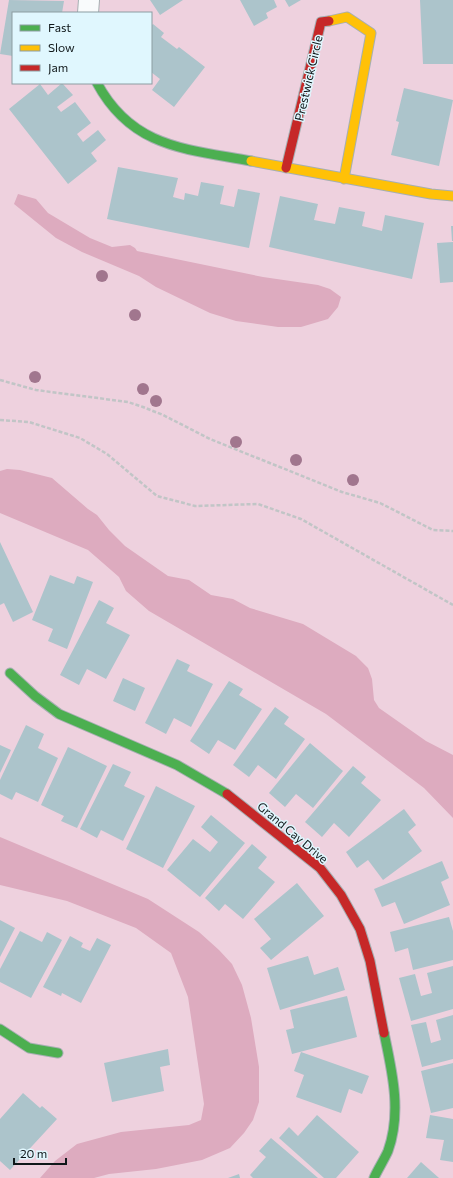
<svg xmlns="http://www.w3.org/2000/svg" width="453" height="1178" viewBox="0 0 453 1178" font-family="Commissioner,sans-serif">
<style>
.green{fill:#eed1de;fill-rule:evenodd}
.water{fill:#ddabbf}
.building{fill:#acc4cb}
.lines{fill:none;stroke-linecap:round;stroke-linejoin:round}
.street-casing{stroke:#a6afb2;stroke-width:22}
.fast-casing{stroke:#a6afb2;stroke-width:11}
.slow-casing{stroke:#a6afb2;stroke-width:11}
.jam-casing{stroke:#a6afb2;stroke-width:11}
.path{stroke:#c1c5c6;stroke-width:2.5;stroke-dasharray:4 2;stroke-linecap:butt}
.street{stroke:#f9fbfc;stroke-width:20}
.fast{stroke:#4caf50;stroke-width:9}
.slow{stroke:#ffc107;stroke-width:9}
.jam{stroke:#c62828;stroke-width:9}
.tree{fill:#a1768e}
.labels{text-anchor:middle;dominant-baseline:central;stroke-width:3;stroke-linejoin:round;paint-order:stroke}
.street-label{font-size:12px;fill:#0f1719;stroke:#e0f7fe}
</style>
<rect width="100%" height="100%" fill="#dae6ea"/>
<path class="green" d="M0,0H453V1178H0ZM13,13H151V83H13Z"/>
<path class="water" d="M18,194L36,199L48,213L90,238L112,247L130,245L135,248L137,251L263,277L318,285L330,289L341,297L338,307L328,319L301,327H278L236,321L210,313L156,287L139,276L82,252L56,238L14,204Z
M7,469L20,470L52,478L88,509L97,515L109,530L125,546L168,576L189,580L211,595L233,599L250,608L303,624L356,656L368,668L372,679L374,700L379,708L426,741L453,755V818L424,788L326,714L149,611L126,591L119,577L88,550L0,513V471Z
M0,837L148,899L199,932L219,950L232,964L242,985L251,1018L259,1067V1102L253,1120L244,1133L230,1148L202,1160L156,1169L109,1174L94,1178H40L55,1161L77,1144L121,1132L189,1125L201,1120L204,1104L188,997L171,953L136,928L67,901L0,885Z"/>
<path class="building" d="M9,0L64,1L62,13H13V56L0,54Z
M150,0H183L160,15Z
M240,0H274L277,7L266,13L268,18L254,26Z
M285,0H301L289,7Z
M420,0H453V64H423Z
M153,24L164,33L161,37L177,49L179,47L205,67L174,107L152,90L160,79L151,72V26Z
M62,83L73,95L57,107L61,112L75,102L91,123L77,134L83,142L98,130L106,140L91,153L97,161L68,184L9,109L40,84L48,95Z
M404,88L453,100L439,166L391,155L399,122L396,121Z
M118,167L178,178L173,197L184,200L185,193L198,196L201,182L224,186L220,204L234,207L238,189L260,193L249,248L107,219Z
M280,196L318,204L314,220L335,224L339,207L365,212L362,226L382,231L385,215L424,223L412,279L269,247Z
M451,226H453V241H452Z
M453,242V282L440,283L437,243Z
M0,542L33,612L13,622L4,603L0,605Z
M50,575L74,584L77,576L93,582L67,649L48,641L53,629L32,620Z
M99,600L114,608L106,623L130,635L106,679L87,669L79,685L60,675Z
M177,659L190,665L187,671L213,684L191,727L174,718L166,734L145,723Z
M123,678L145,688L135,711L113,701Z
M229,681L243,689L239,695L262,709L235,750L218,740L209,754L190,741Z
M275,707L289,717L284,724L305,739L276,779L258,765L249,777L233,765Z
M26,725L44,734L38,748L58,758L38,802L16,792L12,800L0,794V780Z
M310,743L343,771L313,808L296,794L285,807L269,793Z
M0,745L11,750L0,773Z
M68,747L107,766L77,828L61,821L64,816L41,805Z
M113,764L131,772L124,786L145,796L123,841L101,830L97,838L80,829Z
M353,766L366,777L361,783L381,800L349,837L334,823L322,837L305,822Z
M156,786L195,806L163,868L126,849Z
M404,809L416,825L408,832L422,851L383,880L368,860L357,868L346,852Z
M211,815L245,843L200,897L167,870L193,839L210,852L218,842L201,827Z
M252,844L267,857L258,868L275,882L243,919L225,904L219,911L205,898Z
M442,861L449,878L441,882L450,905L404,924L395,902L382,907L374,889Z
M297,883L324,916L271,960L260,948L271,939L254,919Z
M449,917L453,931V960L413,970L408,948L395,952L390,932Z
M0,920L15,928L0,957Z
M20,931L42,942L47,932L62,940L31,998L0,982V969Z
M70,936L83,943L81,947L90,951L97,938L111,945L81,1003L62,993L61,996L43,987Z
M308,956L314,975L338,967L345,990L280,1010L267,968Z
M453,966V1009L411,1021L399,978L415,974L421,996L432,993L427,973Z
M347,996L357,1037L292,1054L286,1030L294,1028L290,1010Z
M453,1015V1059L422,1067L411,1025L426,1022L431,1043L441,1040L436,1020Z
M168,1049L170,1065L160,1067L164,1091L112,1102L104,1063Z
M301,1052L369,1076L362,1094L349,1089L341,1113L296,1097L304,1075L294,1071Z
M453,1063V1108L431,1113L421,1071Z
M23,1093L40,1108L42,1106L57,1119L10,1170L0,1161V1119Z
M317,1115L359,1152L336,1178H324L279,1138L289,1127L298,1136Z
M430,1115L453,1119V1162L440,1160L444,1140L426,1138Z
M271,1138L318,1178H253L250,1175L266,1157L259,1151Z
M421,1162L439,1178H407Z
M239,1174L240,1178H228Z"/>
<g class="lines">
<g class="street-casing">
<path id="street" d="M88,13L89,0"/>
</g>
<g class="fast-casing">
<path id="fast" d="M97,83C132,148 186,149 251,161
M10,673L35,696L59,714L177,765L227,794
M0,1029L29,1048L58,1053
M374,1178C378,1169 384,1160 388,1151C402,1112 392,1071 384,1033"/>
</g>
<g class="slow-casing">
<path id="slow" d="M329,21L347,17L371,33L344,179
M251,161L431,194L453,196"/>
</g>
<g class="jam-casing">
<path id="jam" d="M286,168L321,22L329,21
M227,794L320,868L341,895L360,929L370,961L384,1033"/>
</g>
<path class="path" d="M0,380L36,390L128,402L143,407L163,415L210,439L342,492L380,503L433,530L453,531
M0,420L29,422L80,438L107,454L157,496L195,506L258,504L301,519L453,605"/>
<use href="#street" class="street"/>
<use href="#fast" class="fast"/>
<use href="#slow" class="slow"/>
<use href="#jam" class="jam"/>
</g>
<g class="tree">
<circle cx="102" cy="276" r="6"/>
<circle cx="135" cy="315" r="6"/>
<circle cx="35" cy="377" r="6"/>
<circle cx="143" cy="389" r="6"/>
<circle cx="156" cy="401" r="6"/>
<circle cx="236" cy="442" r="6"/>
<circle cx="296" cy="460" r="6"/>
<circle cx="353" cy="480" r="6"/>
</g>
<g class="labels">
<g class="street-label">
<text transform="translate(308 78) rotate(-77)">Prestwick Circle</text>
<text transform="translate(293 832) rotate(40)">Grand Cay Drive</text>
</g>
</g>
<rect x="12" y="12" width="140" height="72" fill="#e0f7fe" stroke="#8c9da2"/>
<rect x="20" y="25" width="20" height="6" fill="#4caf50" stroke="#8c9da2"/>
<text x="48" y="32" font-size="12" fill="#0f1719">Fast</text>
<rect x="20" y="45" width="20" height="6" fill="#ffc107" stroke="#8c9da2"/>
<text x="48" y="52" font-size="12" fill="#0f1719">Slow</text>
<rect x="20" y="65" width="20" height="6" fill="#c62828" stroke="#8c9da2"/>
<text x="48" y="72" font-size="12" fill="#0f1719">Jam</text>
<path d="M14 1158v6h52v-6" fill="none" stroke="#0f1719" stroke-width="2"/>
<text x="20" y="1158" font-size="12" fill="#0f1719" stroke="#e0f7fe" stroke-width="3" paint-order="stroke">20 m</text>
</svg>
